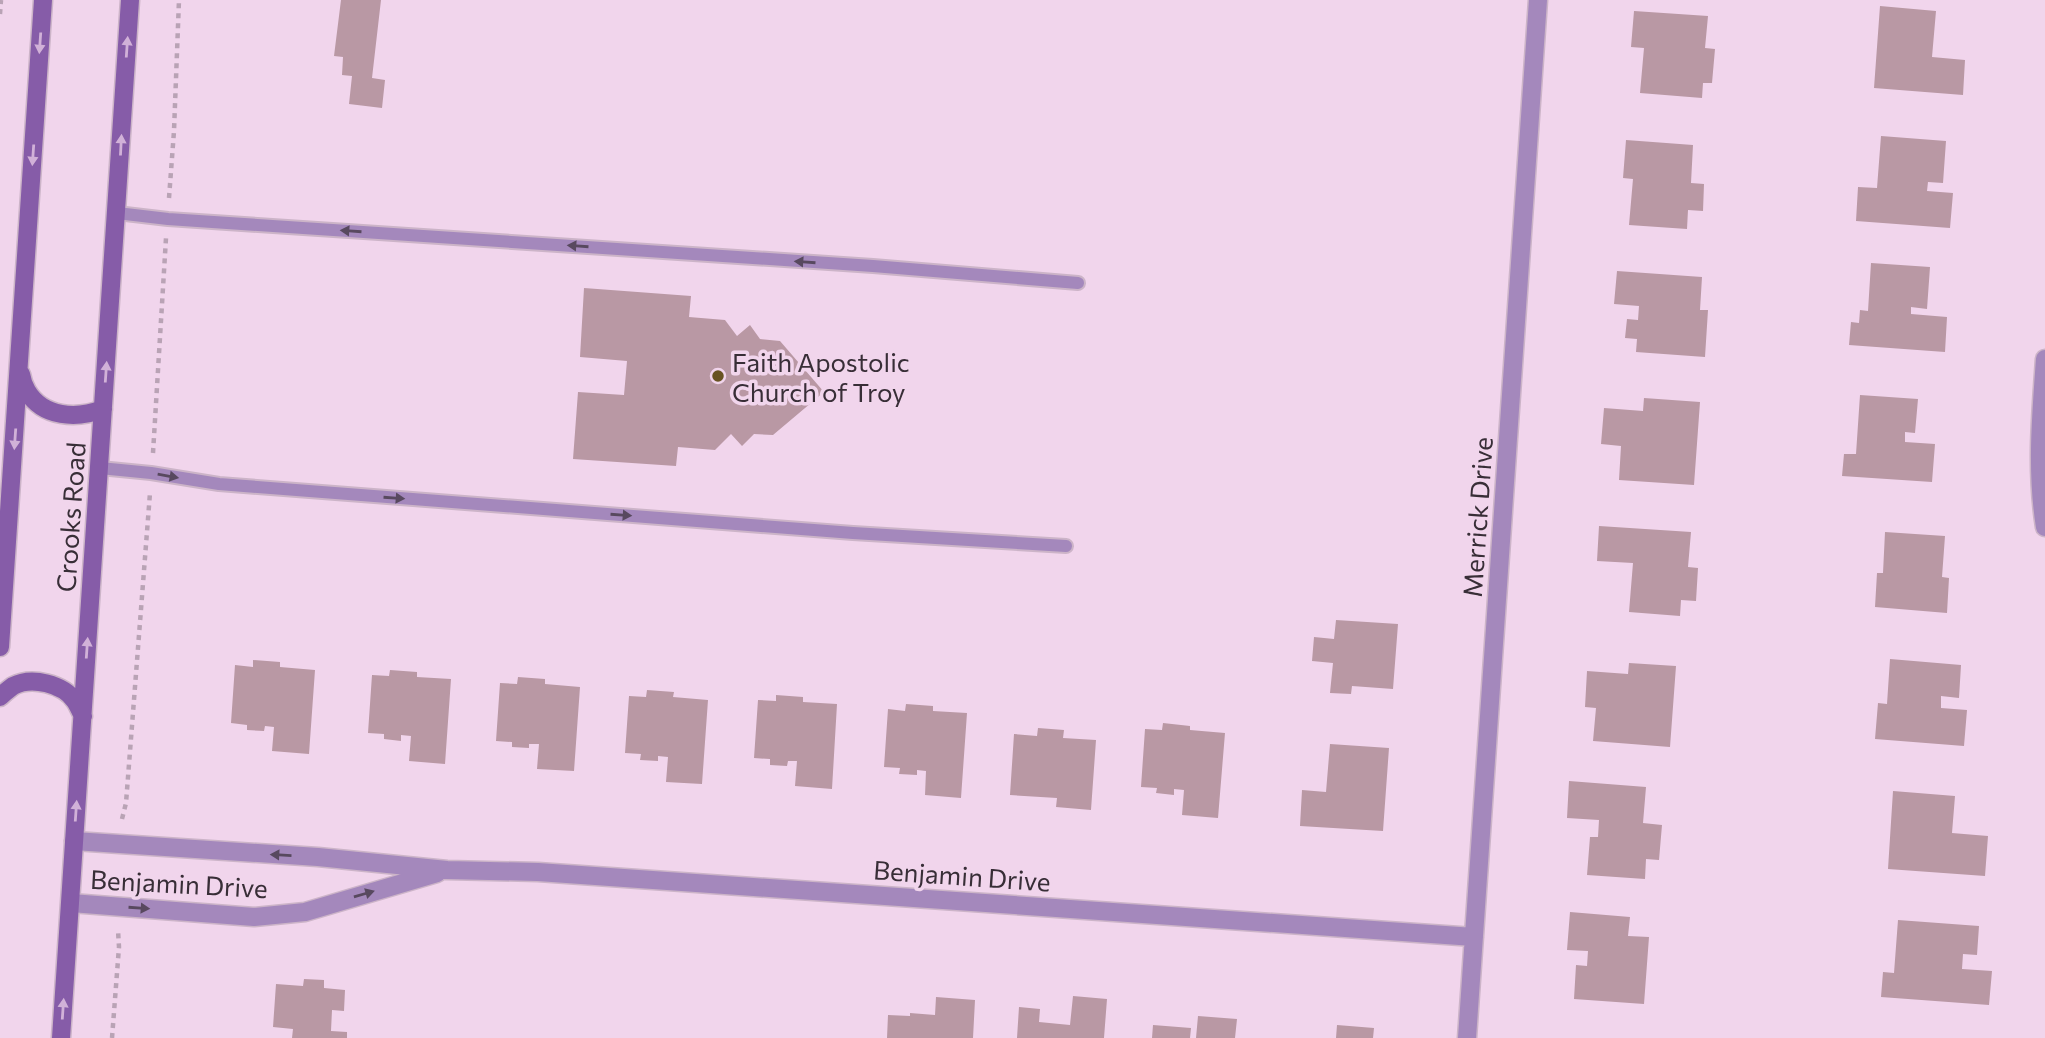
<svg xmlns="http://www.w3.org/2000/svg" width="2045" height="1038" viewBox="0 0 2045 1038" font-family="Commissioner,sans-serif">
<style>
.building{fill:#b998a4}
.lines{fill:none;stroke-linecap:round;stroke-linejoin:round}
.lane-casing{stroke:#ccb4c8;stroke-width:16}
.street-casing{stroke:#ccb4c8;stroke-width:21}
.secondary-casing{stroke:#ccb4c8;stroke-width:21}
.path{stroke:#b9a3b5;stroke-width:4.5;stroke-dasharray:5 5;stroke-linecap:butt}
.lane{stroke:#a488bc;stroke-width:12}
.street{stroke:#a488bc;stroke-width:18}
.secondary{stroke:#865ca8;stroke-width:18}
.oneway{fill:#d1b1d8}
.oneway2{fill:#58495f}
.poi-dot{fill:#685322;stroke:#f1d5ec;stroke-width:2.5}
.labels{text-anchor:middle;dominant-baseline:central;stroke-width:7;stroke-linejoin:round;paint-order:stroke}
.poi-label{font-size:26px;fill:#382e37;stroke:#f1d5ec;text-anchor:start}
.street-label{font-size:26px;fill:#382e37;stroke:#f1d5ec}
</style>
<rect width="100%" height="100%" fill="#f1d5ec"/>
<path class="building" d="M341,0H381L372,78L385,80L382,108L349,104L352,76L342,75L343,57L334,56Z
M1880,6L1936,11L1932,57L1965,60L1963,95L1874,88Z
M1634,11L1708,16L1705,48L1715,49L1712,83H1703L1702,98L1640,93L1644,48L1631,47Z
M1881,136L1946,141L1943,183L1928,182L1927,191L1953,193L1950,228L1856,221L1858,187L1877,188Z
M1626,140L1693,145L1691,183L1704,184L1703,211L1688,210L1687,229L1629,225L1633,179L1623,178Z
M1871,263L1930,267L1927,309L1911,307V314L1947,317L1945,352L1849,345L1851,322L1859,323L1860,310L1868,311Z
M1617,271L1702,277L1700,310H1708L1705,357L1636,352L1637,339L1625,338L1627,319L1638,320L1639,306L1614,304Z
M584,288L691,296L689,317L725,320L737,336L750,325L760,339L780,341L824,392L773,435L754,434L742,446L731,434L715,450L678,447L676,466L573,459L578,392L624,395L627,361L580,357Z
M1860,395L1918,399L1915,433L1905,432V442L1935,444L1932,482L1842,476L1844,454H1856Z
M1644,398L1700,402L1694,485L1619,480L1621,446L1601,444L1604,408L1643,411Z
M1599,526L1691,532L1688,567L1698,568L1696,601L1681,600L1680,616L1629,612L1633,563L1597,561Z
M1885,532L1945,536L1942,577L1949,578L1947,613L1875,607L1877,573H1883Z
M1336,620L1398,624L1393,689L1352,686L1351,694L1330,693L1333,663L1312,661L1314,637L1334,639Z
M1890,659L1961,665L1959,698L1941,696V708L1967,710L1964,746L1875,739L1878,703L1887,704Z
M253,660L280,662V667L315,670L309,754L272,751L274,727L265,726L264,731L247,730V725L231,723L235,665L253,667Z
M1629,663L1676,666L1670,747L1593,741L1596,708L1585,707L1587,671L1628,674Z
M390,670L417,672V677L451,679L445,764L409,761L411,736L401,735V741L384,739V734L368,733L372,675L389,676Z
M518,677L545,679V684L580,687L574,771L537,769L539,744H529V748L512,747V742L496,741L500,683L517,684Z
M647,690L674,692L673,697L708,700L702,784L666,782L668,757L658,756V761L640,760L641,754L625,753L629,696L646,697Z
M776,695L803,697V702L837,704L832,789L795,786L797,761H788L787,766L770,765V759L754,758L758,700L776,701Z
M906,704L933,706V711L967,713L961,798L925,795L926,771L917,770V775L899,774L900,768L884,767L888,709L905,711Z
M1163,723L1190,726V730L1225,733L1218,818L1182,815L1184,790L1174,789V795L1156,793L1157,788L1141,787L1145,729L1162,730Z
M1038,728L1064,730L1063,738L1096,740L1091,810L1056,807L1057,798L1010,795L1014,734L1037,736Z
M1330,744L1389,748L1383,831L1300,826L1302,790L1326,792Z
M1569,781L1646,787L1643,823L1662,825L1659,860L1646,859L1645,879L1587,875L1590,837H1598L1599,820L1567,818Z
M1893,791L1955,796L1952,833L1988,836L1985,876L1888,869Z
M1570,912L1630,917L1628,936L1649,937L1644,1004L1574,999L1576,965L1587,966L1588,951L1567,950Z
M1898,920L1979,926L1977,955L1963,954L1962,969L1992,971L1989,1005L1881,997L1883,972L1894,973Z
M304,979L324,980V988L345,990L344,1011L332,1010L331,1031L347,1032V1038H292L293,1029L273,1027L276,984L303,986Z
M1073,996L1107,999L1104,1038H1017L1019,1007L1040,1009L1039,1022L1070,1025Z
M936,997L975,1000L973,1038H887L888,1015L910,1016V1013L935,1015Z
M1198,1016L1237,1019L1235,1038H1196Z
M1153,1025L1191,1028L1190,1038H1152Z
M1337,1025L1374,1028L1373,1038H1336Z"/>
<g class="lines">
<g class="lane-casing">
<path id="lane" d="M117,213L168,219L873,266L1078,283
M100,468L151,473L219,484L853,533L1066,546"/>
</g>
<g class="street-casing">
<path id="street" d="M2045,359C2041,415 2036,471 2045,527
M74,841L318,857L447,870L538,872L1474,937
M71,903L254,917L305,912L437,873
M1467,1038L1538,0"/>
</g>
<g class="secondary-casing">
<path id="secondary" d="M21,374C22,380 24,386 27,391C43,418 77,419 103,409
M0,647L43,0
M0,697C4,693 9,689 13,686C32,676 63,684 75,701C78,705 80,711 83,716
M61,1038L130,0"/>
</g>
<path class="path" d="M0,14L1,0
M169,198L174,131L179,0
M153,453L166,238
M122,819L126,803L150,493
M112,1038L119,947L118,930"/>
<use href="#lane" class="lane"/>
<use href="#street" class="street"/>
<use href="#secondary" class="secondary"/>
</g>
<defs><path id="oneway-solid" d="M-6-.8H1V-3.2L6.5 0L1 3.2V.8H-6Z" transform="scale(1.75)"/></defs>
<g class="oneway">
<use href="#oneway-solid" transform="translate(40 43) rotate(94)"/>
<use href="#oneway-solid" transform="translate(127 47) rotate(-86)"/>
<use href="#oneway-solid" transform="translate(121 145) rotate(-87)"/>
<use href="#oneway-solid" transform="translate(33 155) rotate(94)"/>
<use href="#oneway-solid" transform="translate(106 372) rotate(-86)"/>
<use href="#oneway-solid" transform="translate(15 439) rotate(94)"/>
<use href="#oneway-solid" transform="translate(87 648) rotate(-86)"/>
<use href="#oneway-solid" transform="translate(76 811) rotate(-86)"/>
<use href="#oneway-solid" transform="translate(63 1009) rotate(-86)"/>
</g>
<g class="oneway2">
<use href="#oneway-solid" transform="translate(351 231) rotate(-176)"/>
<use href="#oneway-solid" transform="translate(578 246) rotate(-176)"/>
<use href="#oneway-solid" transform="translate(805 262) rotate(-176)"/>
<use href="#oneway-solid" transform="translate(168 476) rotate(10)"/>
<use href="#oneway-solid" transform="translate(394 498) rotate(4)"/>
<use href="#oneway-solid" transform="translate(621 515) rotate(4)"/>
<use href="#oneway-solid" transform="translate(281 855) rotate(-177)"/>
<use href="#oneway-solid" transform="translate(364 894) rotate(-16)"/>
<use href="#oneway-solid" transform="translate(139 908) rotate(4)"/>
</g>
<circle class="poi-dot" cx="718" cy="376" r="7"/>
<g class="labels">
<g class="poi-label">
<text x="732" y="361">Faith Apostolic<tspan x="732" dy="30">Church of Troy</tspan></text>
</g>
<g class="street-label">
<text transform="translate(70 517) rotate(-86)">Crooks Road</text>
<text transform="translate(1477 517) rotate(-86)">Merrick Drive</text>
<text transform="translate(962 875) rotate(4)">Benjamin Drive</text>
<text transform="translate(179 883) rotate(3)">Benjamin Drive</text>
</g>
</g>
</svg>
